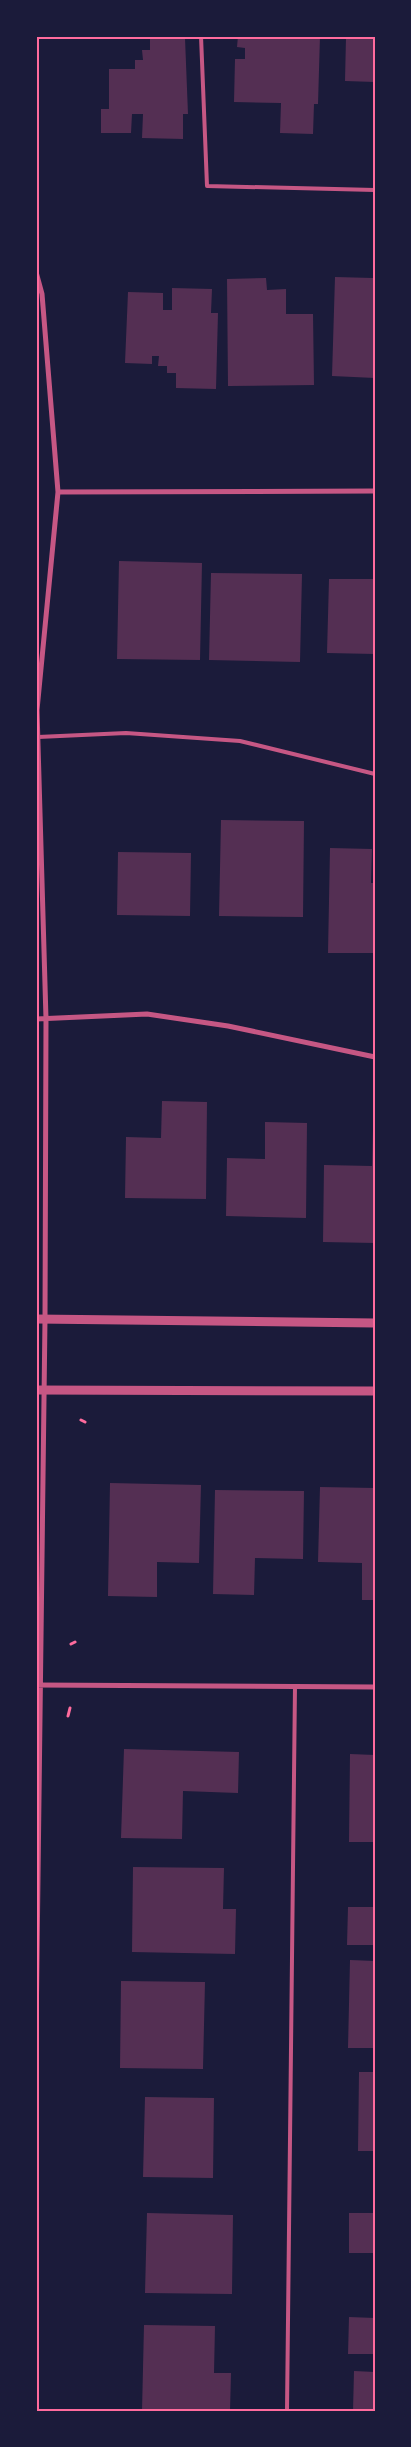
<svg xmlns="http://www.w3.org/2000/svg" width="411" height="2447" viewBox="0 0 411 2447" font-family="Roboto,sans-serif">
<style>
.building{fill:#542f53}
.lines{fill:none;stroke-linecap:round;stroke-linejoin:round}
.path{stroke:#ff6b9d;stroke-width:3}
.service{stroke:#c65784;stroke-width:4}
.minor{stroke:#c65784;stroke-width:5}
.tertiary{stroke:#c65784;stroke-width:9}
.neatline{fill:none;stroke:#ff6b9d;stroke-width:2}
</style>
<rect width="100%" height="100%" fill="#1b1b3a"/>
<path class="building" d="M238,36H320L318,104H314L313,134L280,133L281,103L234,102L235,59H245V48L237,47Z
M346,37H375V82L345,81Z
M150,38H185L188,114H183V139L142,138L143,114H132L131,133H101V109H109V69H135V60H143L142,50H150Z
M335,277L373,278L375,378L332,376Z
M266,278L267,290L286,289V314H313L314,385L228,386L227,279Z
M172,288L212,289L211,313H218L216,389L176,388V373H167V366H158L159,356H152V364L125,363L128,292L163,293V310H172Z
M119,561L202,563L200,660L117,659Z
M211,573L302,574L300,662L209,660Z
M329,579H375V654L327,653Z
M221,820L304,821L303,917L219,916Z
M330,848L372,849L371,883H375V953H328Z
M118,852L191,853L190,916L117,915Z
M162,1101L207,1102L206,1199L125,1198L126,1137L161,1138Z
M265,1122L307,1123L306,1218L226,1216L227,1158L265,1159Z
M373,1130H375V1243L323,1242L324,1165L372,1166Z
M110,1483L201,1485L199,1563L157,1562V1597L108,1596Z
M320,1487L375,1488V1600H362V1563L318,1562Z
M215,1490L304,1491L303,1559L255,1558L254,1595L213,1594Z
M124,1749L239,1752L238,1793L183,1791L182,1839L121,1838Z
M350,1754L375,1755V1842H349Z
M133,1867L224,1868L223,1909H236L235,1954L132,1952Z
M348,1907H375V1945H347Z
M350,1960L375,1961V2048H348Z
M121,1981L205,1982L203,2069L120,2068Z
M359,2072H375V2151H358Z
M145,2097L214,2098L213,2178L143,2177Z
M147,2213L233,2215L232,2294L145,2293Z
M349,2213H375V2253H349Z
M349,2317L375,2318V2354H348Z
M144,2325L215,2326L214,2373H231L230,2411H142Z
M354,2371L375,2372V2411H353Z"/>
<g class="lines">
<path class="path" d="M81,1420L85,1422
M71,1644L75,1642
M68,1716L70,1708"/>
<path class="service" d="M201,36L207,186L375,190
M38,737L126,733L240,741L375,774
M287,2411L295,1686"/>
<path class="minor" d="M36,272L42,294L58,492L37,710L46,1019L45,1319L36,2036
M58,492L375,491
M36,1019L147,1014L228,1026L375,1057
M37,1685L375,1687"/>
<path class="tertiary" d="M36,1319L375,1323
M36,1390L375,1391"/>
</g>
<rect width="411" height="2447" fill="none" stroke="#1b1b3a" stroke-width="75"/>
<rect x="38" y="38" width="336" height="2372" class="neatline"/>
</svg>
